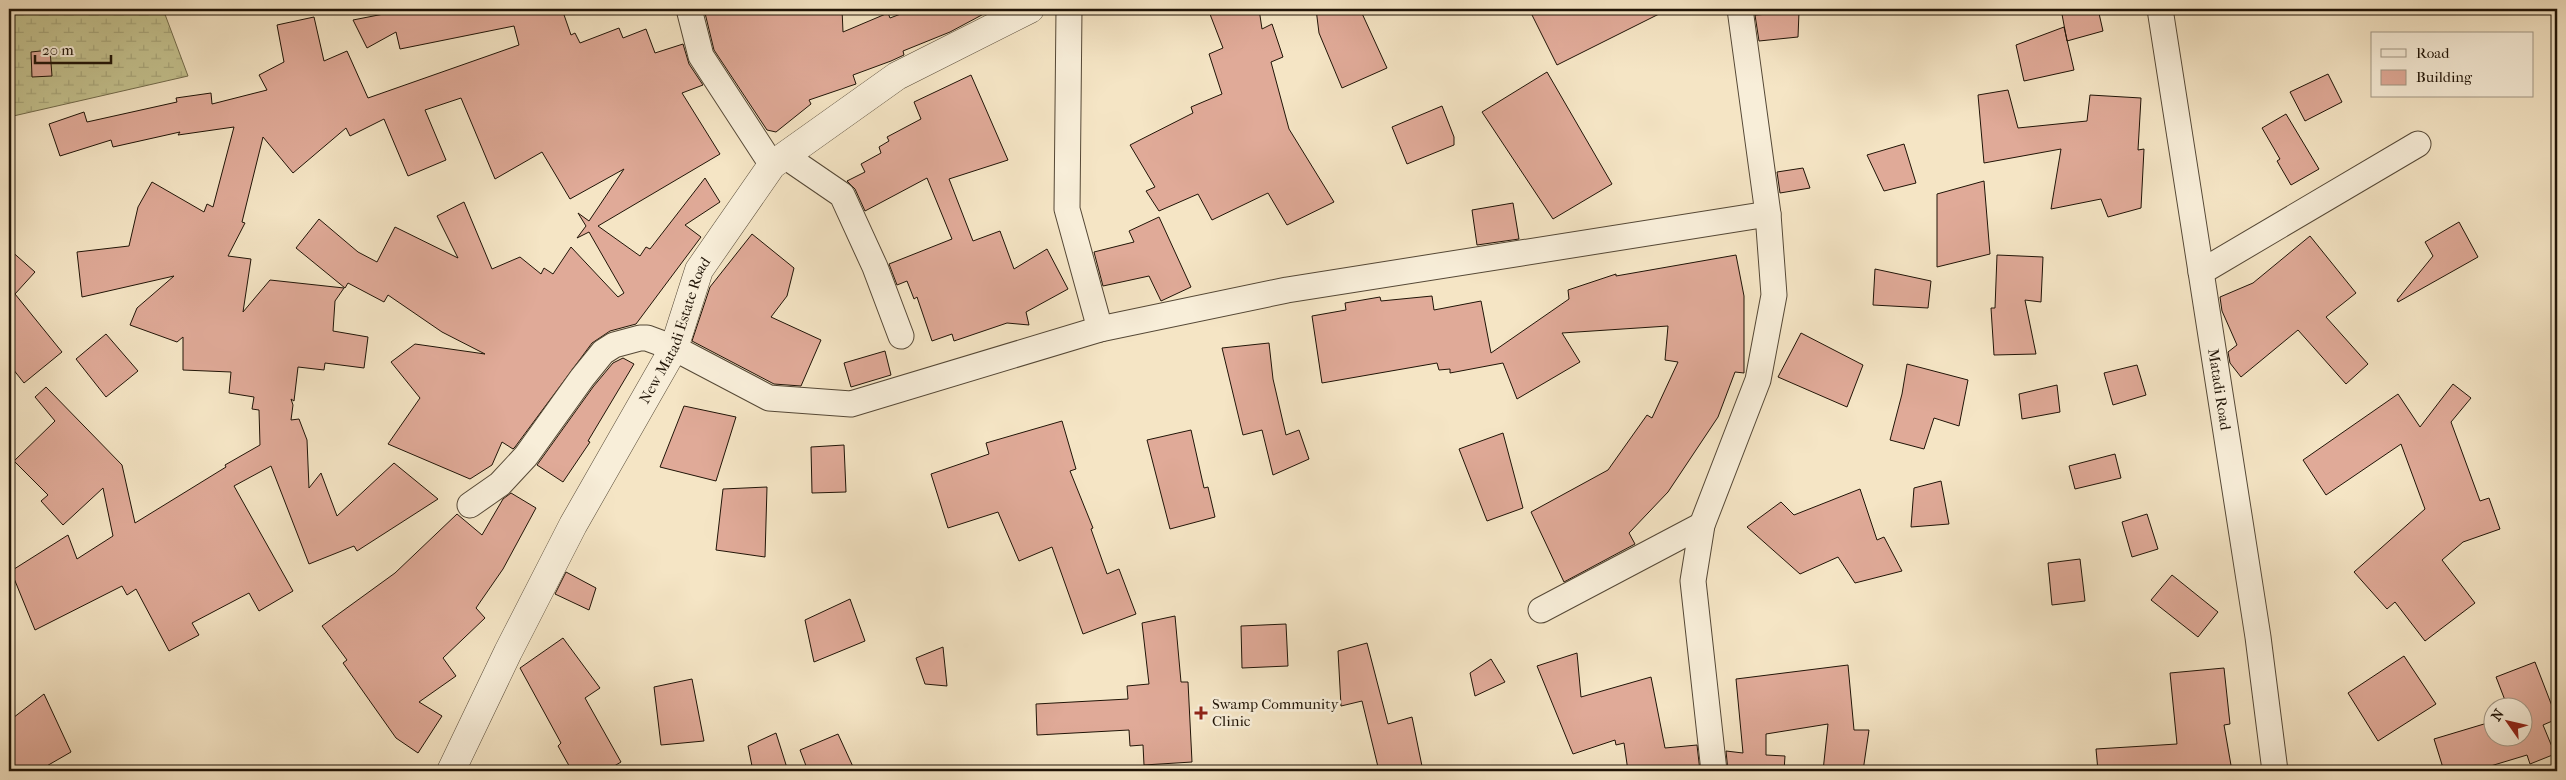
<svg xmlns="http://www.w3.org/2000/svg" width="2566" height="780" viewBox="0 0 2566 780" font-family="'IM FELL French Canon',serif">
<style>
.wetland{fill:url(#wetland-marsh);stroke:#726b4b}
.building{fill:#e0aa98;stroke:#201407}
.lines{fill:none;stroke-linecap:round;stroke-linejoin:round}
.minor-casing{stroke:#554836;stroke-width:27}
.tertiary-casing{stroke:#554836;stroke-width:29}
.minor{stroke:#f8eed9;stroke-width:25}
.tertiary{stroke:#f8eed9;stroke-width:28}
.poi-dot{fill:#8f2418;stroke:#f8eed9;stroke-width:2}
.labels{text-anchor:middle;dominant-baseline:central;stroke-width:5;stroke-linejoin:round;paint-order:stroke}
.street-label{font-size:15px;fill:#201407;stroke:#f8eed9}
.poi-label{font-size:15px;fill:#201407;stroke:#f8eed9;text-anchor:start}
</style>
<defs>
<pattern id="wetland-marsh" width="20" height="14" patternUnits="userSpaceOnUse" patternTransform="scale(1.25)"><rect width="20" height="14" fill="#c4c28f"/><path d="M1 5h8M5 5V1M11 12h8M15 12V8" fill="none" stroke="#a8a67a"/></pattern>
</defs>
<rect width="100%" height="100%" fill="#f5e5c5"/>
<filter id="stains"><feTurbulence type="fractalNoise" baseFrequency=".004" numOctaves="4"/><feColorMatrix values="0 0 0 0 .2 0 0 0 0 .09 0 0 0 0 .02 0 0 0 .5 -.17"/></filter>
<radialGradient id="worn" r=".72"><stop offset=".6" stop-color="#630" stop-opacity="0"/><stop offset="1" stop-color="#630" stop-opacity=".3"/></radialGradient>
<path class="wetland" d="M9,9H163L188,76L9,117Z"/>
<path class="building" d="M409,9H562L571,35L575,33L580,43L619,28L623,38L646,29L655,53L683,44L689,64L703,85L682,93L720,154L598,226L640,256L646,247L650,249L705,178L720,202L685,225L701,237L636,324L610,331L592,343L515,447L513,449L502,442L492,465L470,479L388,444L420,398L391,362L415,344L485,354L442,332L388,295L384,302L348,283L345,288L296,248L319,219L358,252L377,262L395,227L458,258L437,216L464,202L492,269L520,257L541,274L544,268L553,274L571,247L618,297L624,293L589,232L577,238L586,226L578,213L589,221L624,169L570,199L542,152L495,179L461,98L425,110L446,160L408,176L384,119L350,136L346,128L293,173L263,137L242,222L245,223L228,256L251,259L243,312L270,280L344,288L335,301L333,331L368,337L364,368L325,363L324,370L298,367L294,401L291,399L293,405L291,420L299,419L307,440L309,488L321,473L337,516L394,463L438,499L357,551L354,546L309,564L271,466L234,486L293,591L259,611L249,593L192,623L199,635L169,651L136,589L127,595L122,586L35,630L11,571L68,535L77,559L113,536L103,488L63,525L41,501L48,495L14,461L55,421L35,397L46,387L122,465L135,523L226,467L225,465L260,445L259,410L252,409L254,397L229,393L231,372L183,370V337L177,342L130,325L137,308L174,276L82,297L77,252L129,246L138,207L152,182L204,212L207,204L213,207L234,127L178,135L180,132L113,147L111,140L60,156L49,124L84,112L87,122L177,102L176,98L211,93L212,104L267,90L259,75L284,62L277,25L314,17L324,61L347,51L368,98L519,45L514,26L400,49L396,32L367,48L353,20Z
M704,9H842L843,32L888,13L890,18L914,9H993L950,32L903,51L904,55L891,61L853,75L856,84L809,100L811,104L776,132L767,130L714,50Z
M1208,9H1259L1262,29L1272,24L1283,57L1271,62L1289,129L1334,202L1287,225L1268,193L1212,220L1198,194L1159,211L1146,191L1155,187L1130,145L1193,113L1191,107L1222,94L1209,54L1223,48Z
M1316,9H1360L1387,68L1342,88L1319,33Z
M1529,9H1669L1557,65Z
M2061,9H2098L2103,31L2067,41Z
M1799,12L1798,37L1759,41L1755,15Z
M2064,27L2074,70L2024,81L2016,45Z
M50,50L52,76L32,77L31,52Z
M1547,72L1612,184L1553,219L1482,112Z
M2328,74L2342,102L2305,121L2290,92Z
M971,75L1008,160L949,179L973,241L1000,231L1014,269L1047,249L1068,289L1026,312L1029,325L1007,323L954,341L952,334L932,341L917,297L914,299L907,281L897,285L889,264L952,239L927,178L865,211L855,189L847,181L865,172L861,164L881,153L879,147L889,141L887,137L921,119L914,102Z
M2008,90L2018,128L2087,121L2090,95L2141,98L2138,150L2144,149L2141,208L2108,217L2101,199L2051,209L2061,149L1984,163L1978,95Z
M1442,106L1454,137V145L1407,164L1392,127Z
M2286,114L2319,169L2291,185L2277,161L2280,159L2262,128Z
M1904,144L1916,183L1884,191L1867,155Z
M1803,168L1810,188L1780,193L1777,172Z
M1984,181L1990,254L1937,267V194Z
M1513,203L1519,239L1477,245L1472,210Z
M1159,217L1191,287L1161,301L1149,276L1103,286L1094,252L1134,242L1129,231Z
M2459,222L2478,257L2398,302L2397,300L2433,256L2425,242Z
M752,234L794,268L787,296L771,317L821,340L801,386L774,384L692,341L710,287Z
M2310,236L2356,293L2326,317L2368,364L2346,384L2298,330L2241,377L2230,363L2228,352L2237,345L2222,311L2220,297L2253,283Z
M9,249L35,272L15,294L62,352L24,383L9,364Z
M1736,255L1744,296V373L1735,372L1718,417L1668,492L1629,533L1635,544L1564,582L1531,512L1608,470L1647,415L1652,418L1678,362L1665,360L1668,326L1562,333L1580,362L1517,399L1503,363L1450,373V369L1439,370L1437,363L1322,383L1312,316L1346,310L1345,303L1380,297L1381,301L1432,296L1434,310L1481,301L1491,353L1569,299L1568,290L1616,274V276Z
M1997,255L2043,257L2041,302L2025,300L2036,354L1994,355L1991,308H1995Z
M1875,269L1931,281L1928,308L1873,305Z
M1801,333L1863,365L1847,407L1778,377Z
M106,334L138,371L106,397L76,359Z
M1269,343L1273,379L1286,435L1299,430L1309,459L1273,475L1262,430L1243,435L1222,348Z
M885,351L891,375L851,387L844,363Z
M623,358L634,364L588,441L590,442L563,482L537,465L593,387L613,363Z
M1907,364L1968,380L1959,426L1934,418L1924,449L1890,440L1902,394Z
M2137,365L2146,395L2113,405L2104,373Z
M2453,384L2471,398L2451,422L2480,501L2489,498L2500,529L2463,542L2442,560L2475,603L2425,641L2395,602L2387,609L2354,572L2425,509L2401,444L2326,495L2303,460L2398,394L2420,427Z
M2057,385L2060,412L2022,419L2019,394Z
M684,406L736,417L716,481L660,467Z
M1062,421L1076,469L1070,471L1093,528L1091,529L1107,574L1119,569L1136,614L1083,634L1052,547L1019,561L998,512L948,528L931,474L989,454L986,443Z
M1191,430L1204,488L1208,487L1215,517L1170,529L1147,440Z
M1503,433L1523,508L1487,521L1459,449Z
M844,445L846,492L812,493L811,447Z
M2115,454L2121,478L2075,489L2069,466Z
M1941,481L1949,524L1911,527L1914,488Z
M767,487L765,557L716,550L723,489Z
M1860,489L1877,540L1884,537L1902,571L1855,583L1838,557L1800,574L1747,527L1781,502L1794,515Z
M511,493L536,508L503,569L476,608L485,618L443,658L456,676L419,702L442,716L418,753L396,738L343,663L347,660L322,626L395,573L457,514L482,535L503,499Z
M2147,514L2158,549L2132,557L2122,522Z
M2080,559L2085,601L2052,605L2048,563Z
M566,572L596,588L589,610L555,594Z
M2172,575L2218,612L2198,637L2151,600Z
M850,599L865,641L814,662L805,620Z
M1175,616L1181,682H1188L1192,762L1144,765L1143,745L1130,746L1129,730L1037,735L1036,704L1128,699L1127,686L1149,684L1142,623Z
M1286,624L1288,666L1242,668L1241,626Z
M563,638L600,688L585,698L621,762L606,771H572L558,746L561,743L520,668Z
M1367,643L1388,724L1412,717L1423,771H1379L1362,701L1341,706L1338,651Z
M943,647L947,686L925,684L916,658Z
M1577,653L1581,697L1651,677L1665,748L1697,745L1700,771H1628L1624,743L1616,745L1615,740L1573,754L1537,666Z
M2404,656L2436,704L2378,741L2348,693Z
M1491,659L1505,682L1475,696L1470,673Z
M2535,662L2557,719L2543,725L2555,754L2530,764L2527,755L2474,771H2444L2434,739L2494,721V738H2524V708H2508L2496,677Z
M1848,665L1854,730H1869L1863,771H1823L1828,724L1766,734V755L1785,756L1784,771H1728L1726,751L1743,753L1736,679Z
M2224,668L2230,724L2224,725L2232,771H2098L2096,749L2177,744L2170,673Z
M692,679L704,741L661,745L654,687Z
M44,694L71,752L38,771H9V721Z
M776,733L788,771H753L748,746Z
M838,734L855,771H808L800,750Z"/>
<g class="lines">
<g class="minor-casing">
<g id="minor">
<path d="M689,9L701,56L772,165"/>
<path d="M1069,9L1067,209L1100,329"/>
<path id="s1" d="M2160,9L2258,637L2275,771"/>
<path d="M785,156L842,195L875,267L901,336"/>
<path d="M2201,272L2418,144"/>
<path d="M470,505L500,484L526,456L582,378L603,352L614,345L640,338H647L674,348L769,398L851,404L1100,329L1287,290L1768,214"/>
<path d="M1541,610L1702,525"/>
<path d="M1714,771L1693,581L1702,525L1758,380L1774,295L1768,214L1740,9"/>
</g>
</g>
<g class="tertiary-casing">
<g id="tertiary">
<path id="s2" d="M451,771L508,652L573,525L674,348L699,270L772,165L897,76L1030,9"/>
</g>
</g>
<use href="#minor" class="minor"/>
<use href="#tertiary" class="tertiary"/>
</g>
<path class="poi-dot" d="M1198.5 705.5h5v5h5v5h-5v5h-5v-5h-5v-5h5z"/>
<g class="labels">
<g class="street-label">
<text stroke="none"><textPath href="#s2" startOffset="495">New Matadi Estate Road</textPath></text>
<text stroke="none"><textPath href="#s1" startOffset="385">Matadi Road</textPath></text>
</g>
<g class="poi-label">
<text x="1212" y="704">Swamp Community<tspan x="1212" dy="17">Clinic</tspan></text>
</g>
</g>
<rect width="2566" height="780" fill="none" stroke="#f5e5c5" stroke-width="30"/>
<rect x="10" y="10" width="2546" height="760" fill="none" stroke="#201407" stroke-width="2.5"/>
<rect x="15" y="15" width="2536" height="750" fill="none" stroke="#201407"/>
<rect x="2371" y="32" width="162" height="65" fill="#f8eed9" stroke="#a29785"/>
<rect x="2381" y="49" width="25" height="8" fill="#f8eed9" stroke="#a29785"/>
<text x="2416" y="58" font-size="15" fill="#201407">Road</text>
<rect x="2381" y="70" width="25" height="15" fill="#e0aa98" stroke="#a29785"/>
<text x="2416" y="82" font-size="15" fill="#201407">Building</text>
<g transform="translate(2508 722) rotate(304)"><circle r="24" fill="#f8eed9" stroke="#a29785"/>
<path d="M0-4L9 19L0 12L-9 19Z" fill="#8f2418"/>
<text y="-8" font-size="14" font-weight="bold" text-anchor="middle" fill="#201407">N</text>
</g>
<path d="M35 55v8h76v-8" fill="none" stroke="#201407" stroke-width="2.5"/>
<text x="42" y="55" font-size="15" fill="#201407" stroke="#f8eed9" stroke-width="4" paint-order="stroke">20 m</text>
<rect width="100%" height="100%" filter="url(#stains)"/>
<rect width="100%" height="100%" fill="url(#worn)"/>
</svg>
